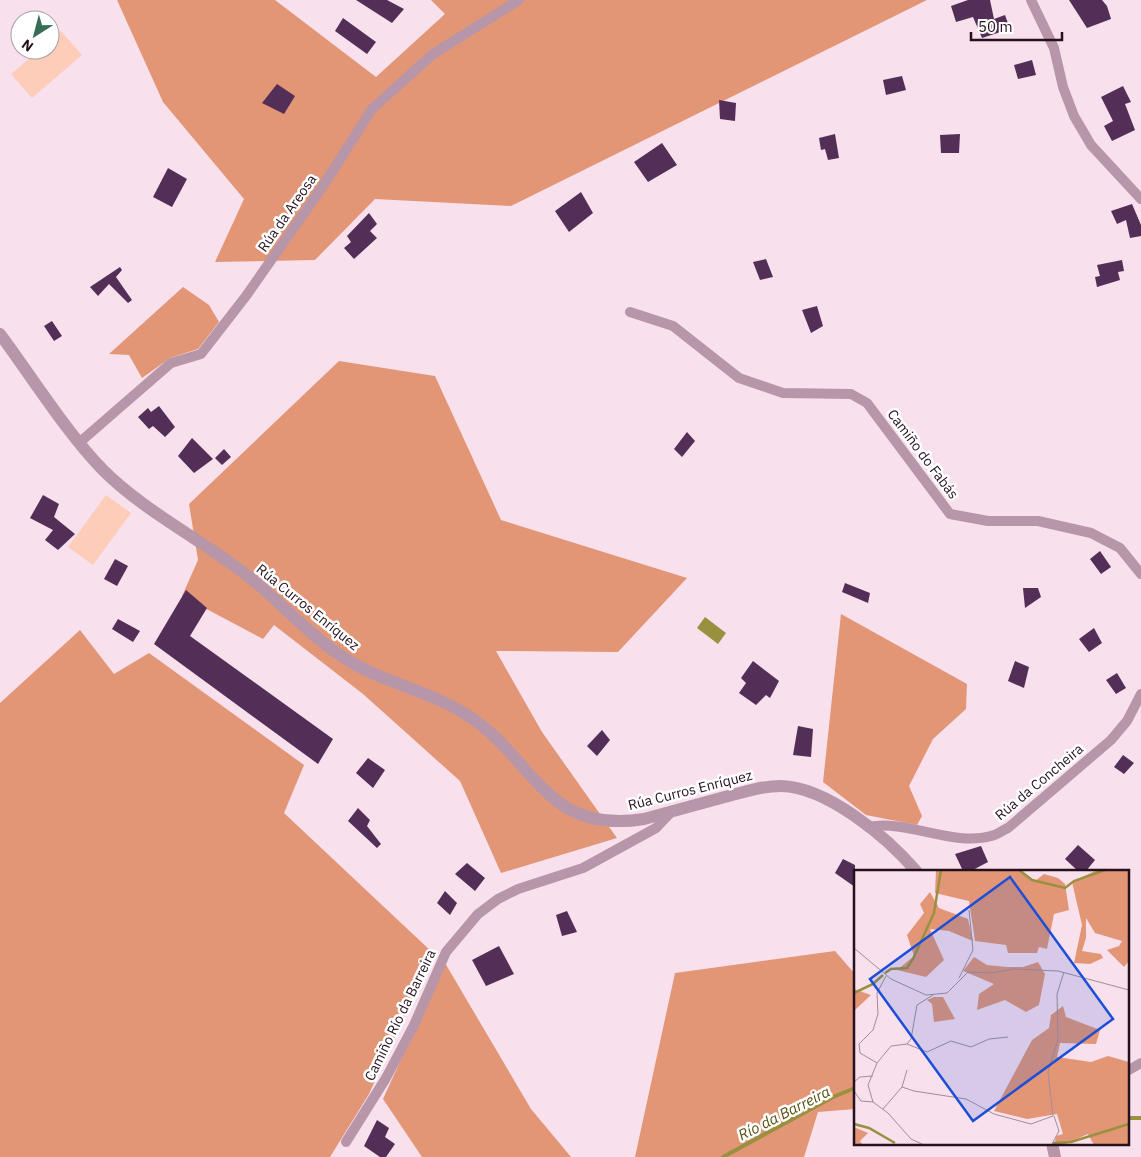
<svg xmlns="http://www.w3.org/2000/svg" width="1141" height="1157" viewBox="0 0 1141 1157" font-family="'IBM Plex Sans',sans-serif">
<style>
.green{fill:#fdcdba}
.forest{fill:#e29676}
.water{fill:#9a9040}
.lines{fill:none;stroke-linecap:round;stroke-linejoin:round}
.stream{stroke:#9a9040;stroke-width:4}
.building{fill:#532f58}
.minor{stroke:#b696a8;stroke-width:10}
.tertiary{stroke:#b696a8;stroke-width:12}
.labels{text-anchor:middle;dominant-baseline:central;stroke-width:5;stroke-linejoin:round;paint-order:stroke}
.street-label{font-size:14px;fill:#25101d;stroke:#fff}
.water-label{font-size:15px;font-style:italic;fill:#564f11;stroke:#fff}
.inset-river{fill:none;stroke:#9a9040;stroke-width:2.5}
.inset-road{fill:none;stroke:#a48d9a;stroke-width:1}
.view{fill:#1d4ed8;fill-opacity:0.15;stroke:#1d4ed8;stroke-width:2.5}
.inset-edge{fill:none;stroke:#25101d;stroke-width:2.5}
</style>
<rect width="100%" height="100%" fill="#f8e0ed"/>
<path class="green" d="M61,31L82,55L32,98L11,74L39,50H50V40Z
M106,495L131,513L93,565L68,547Z"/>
<path class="forest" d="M117,0H275L376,77L445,14L431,0H927L511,206L375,199L315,260L215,262L244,199L163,102Z
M183,287L209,305L219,322L198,349L170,358L142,378L129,355L109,354Z
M339,361L435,376L501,520L687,578L618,652L496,651L542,732L617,838L501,873L460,781L363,694L274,625L263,639L182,596L198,560L189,504Z
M841,614L967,684L966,709L933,739L909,786L922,816L917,825L866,815L823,782Z
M80,630L114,674L149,653L304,765L284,813L433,953L369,1094L330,1157H0V703Z
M835,951L855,974V1109L818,1112L804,1157H635L675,973Z
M445,963L531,1109L571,1157H422L383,1099Z"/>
<path class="water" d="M705,617L726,633L718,644L697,628Z"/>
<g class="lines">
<path class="stream" d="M1127,1118H1141
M723,1157L833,1097L855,1088"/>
</g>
<path class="building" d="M356,0H387L404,9L392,23Z
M968,0H990L994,19L1005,15L1010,29L982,38L973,17L956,22L951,6Z
M1069,0H1102L1107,6L1111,19L1087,28Z
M343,18L376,42L367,54L335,31Z
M1032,60L1036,75L1018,79L1014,65Z
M902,76L906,90L886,95L883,80Z
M277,84L295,96L284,114L262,103Z
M1123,86L1131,102L1125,104L1135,130L1112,141L1104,126L1113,121L1101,97Z
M719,100L736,103L735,121L720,119Z
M835,134L839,158L828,160L825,149L821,150L819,138Z
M960,134L959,153H941L940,135Z
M662,143L677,165L648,182L634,162Z
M168,168L187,179L172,207L153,197Z
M581,192L593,213L569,232L555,211Z
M1132,204L1141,225V236L1130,238L1126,220L1117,224L1111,211Z
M369,213L377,224L370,231L377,238L354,259L344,248L351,242L347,236Z
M766,259L773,277L760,280L753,262Z
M1122,260L1124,271L1118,272L1120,280L1097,287L1095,277L1100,276L1097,265Z
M120,267L122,270L116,277L132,300L128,303L109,284L98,296L90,287Z
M817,306L823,326L811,333L802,310Z
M52,321L62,336L54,341L44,326Z
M159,406L175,427L165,437L153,426L149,429L138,417L148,408L151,412Z
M687,432L695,441L682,457L674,449Z
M192,438L213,459L194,473L178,456Z
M224,449L231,457L222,465L215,458Z
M43,495L59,504L54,517L75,534L58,550L45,540L53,530L30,518Z
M1100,551L1111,567L1101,574L1090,559Z
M115,559L128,566L117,586L104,579Z
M845,583L870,593L868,603L842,592Z
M1023,588H1038L1041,597L1025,608Z
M186,590L207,608L190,636L333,739L318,764L154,644Z
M118,619L140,631L133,642L112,629Z
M1094,628L1102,643L1089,652L1079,639Z
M753,661L779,681L770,698L766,695L756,705L739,693L746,683L741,678Z
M1015,661L1029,667L1024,688L1008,681Z
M1117,673L1126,688L1116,694L1106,680Z
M798,726L813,729L811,757L793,755Z
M602,730L610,740L597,756L587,746Z
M1123,755L1134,763L1124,774L1114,767Z
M368,758L385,770L373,788L356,773Z
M358,808L370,820L367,826L381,844L377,848L348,821Z
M1078,845L1095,860L1086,871H1078L1065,859Z
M981,846L988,862L971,871H963L955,854Z
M843,859L855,865V887L835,873Z
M467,863L485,878L475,891L455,874Z
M445,891L457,903L450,915L437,903Z
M567,911L577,932L562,936L556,915Z
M499,946L514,974L486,986L472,960Z
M377,1120L389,1128L385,1137L395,1144L386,1157H380L364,1146Z"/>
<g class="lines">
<path class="minor" d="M1031,0L1054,48L1063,87L1074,116L1091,145L1141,199
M630,312L673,326L739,378L783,393L851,394L867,403L950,514L988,521H1038L1091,533L1120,548L1141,574
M80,442L171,363L201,354L246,296L323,186L372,109L433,54L519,0
M868,827C907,819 953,847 991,836C997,835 1003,830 1008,828L1111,740L1127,721L1141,694
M1127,1071L1141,1063
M346,1142L386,1078L414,1025L446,952L478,914L498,899L518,889L583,868L656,828L671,812"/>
<path class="tertiary" d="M0,334C32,377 66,432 103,470C147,514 207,542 254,581C283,605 313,638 343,657C382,683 428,690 467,715C536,759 544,835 644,819C670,812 696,805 721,798C741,793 760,786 781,786C827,787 887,837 916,871
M1052,1143L1055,1157"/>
</g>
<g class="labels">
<g class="street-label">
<text transform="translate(287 213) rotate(-55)">Rúa da Areosa</text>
<text transform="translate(923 454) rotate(53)">Camiño do Fabás</text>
<text transform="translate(308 607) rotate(39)">Rúa Curros Enríquez</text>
<text transform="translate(1039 782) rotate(-40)">Rúa da Concheira</text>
<text transform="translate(690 790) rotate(-14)">Rúa Curros Enríquez</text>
<text transform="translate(400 1015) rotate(-64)">Camiño Río da Barreira</text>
</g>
<g class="water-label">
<text transform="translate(784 1113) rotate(-27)">Río da Barreira</text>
</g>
</g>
<g transform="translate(854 870)">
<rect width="275" height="275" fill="#f8e0ed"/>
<path d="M82,0H167L181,11L190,4L204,8L211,14L215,40L200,44L193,79L185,77L183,83H154L152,75L121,71L115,31L81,23ZM243,0H275V91L270,97L253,80L265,76L268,71L241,63L232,48V68L228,81L247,84L249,88L236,94L220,93L228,55L218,12ZM76,22L85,38L114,49L119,71L95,61L76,59L90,90L72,107L43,100L60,86L53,65L70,43L66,34ZM120,87L133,95L153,97H169L184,92L191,104L185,135L172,142L151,130L123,140L125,124L140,114L109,101ZM0,119L17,125L0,141ZM80,127H89L101,149L80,152L78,134L73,130ZM209,136L212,147L246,160L242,174L206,173L203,187L237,192L254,186L275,192V275H240L234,264L209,275L201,273L202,266L209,264L203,244L173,249L140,241L178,170L195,158L197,145ZM0,257L14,263L6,271L9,275H0Z" fill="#e29676"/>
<path class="inset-river" d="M165,0L178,10L211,18L220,11L251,0M31,103L37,99L53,98L59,89L80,43L87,0M0,123L19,114L29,105M0,254L15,258L41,273M199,273L217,272L275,254"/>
<path class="inset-road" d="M0,78L37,109L72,125L93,123L114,102L138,103L159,99L204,101L275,120M105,108L119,80L115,40M53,174L73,182L97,171L117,177L135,169L154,167M53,174L57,169L63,135L79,125M23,193L6,183L5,174L19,160L24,144L23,123L32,106M53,200L48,217L60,221L112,229L140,244L177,254L199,246M0,212L6,207L19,206M0,221L7,231L19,232L34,243L57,269L70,275M19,232L14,215L23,193L37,176L53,174M29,239L48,217M199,246L194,202L204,169L203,124L210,102M198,274L205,261L200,246"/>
<path class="view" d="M156,7L259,149L119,251L16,109Z"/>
<rect width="275" height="275" class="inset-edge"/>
</g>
<g transform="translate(35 35) rotate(216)"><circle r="24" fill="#ffffff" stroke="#a89fa5"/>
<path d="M0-4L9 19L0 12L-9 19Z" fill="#366e55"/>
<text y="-8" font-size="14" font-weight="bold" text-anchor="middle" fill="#25101d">N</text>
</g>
<path d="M971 32v8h91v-8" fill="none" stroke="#25101d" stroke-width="2.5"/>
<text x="978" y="32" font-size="15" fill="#25101d" stroke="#ffffff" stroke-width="4" paint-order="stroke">50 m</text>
</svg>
